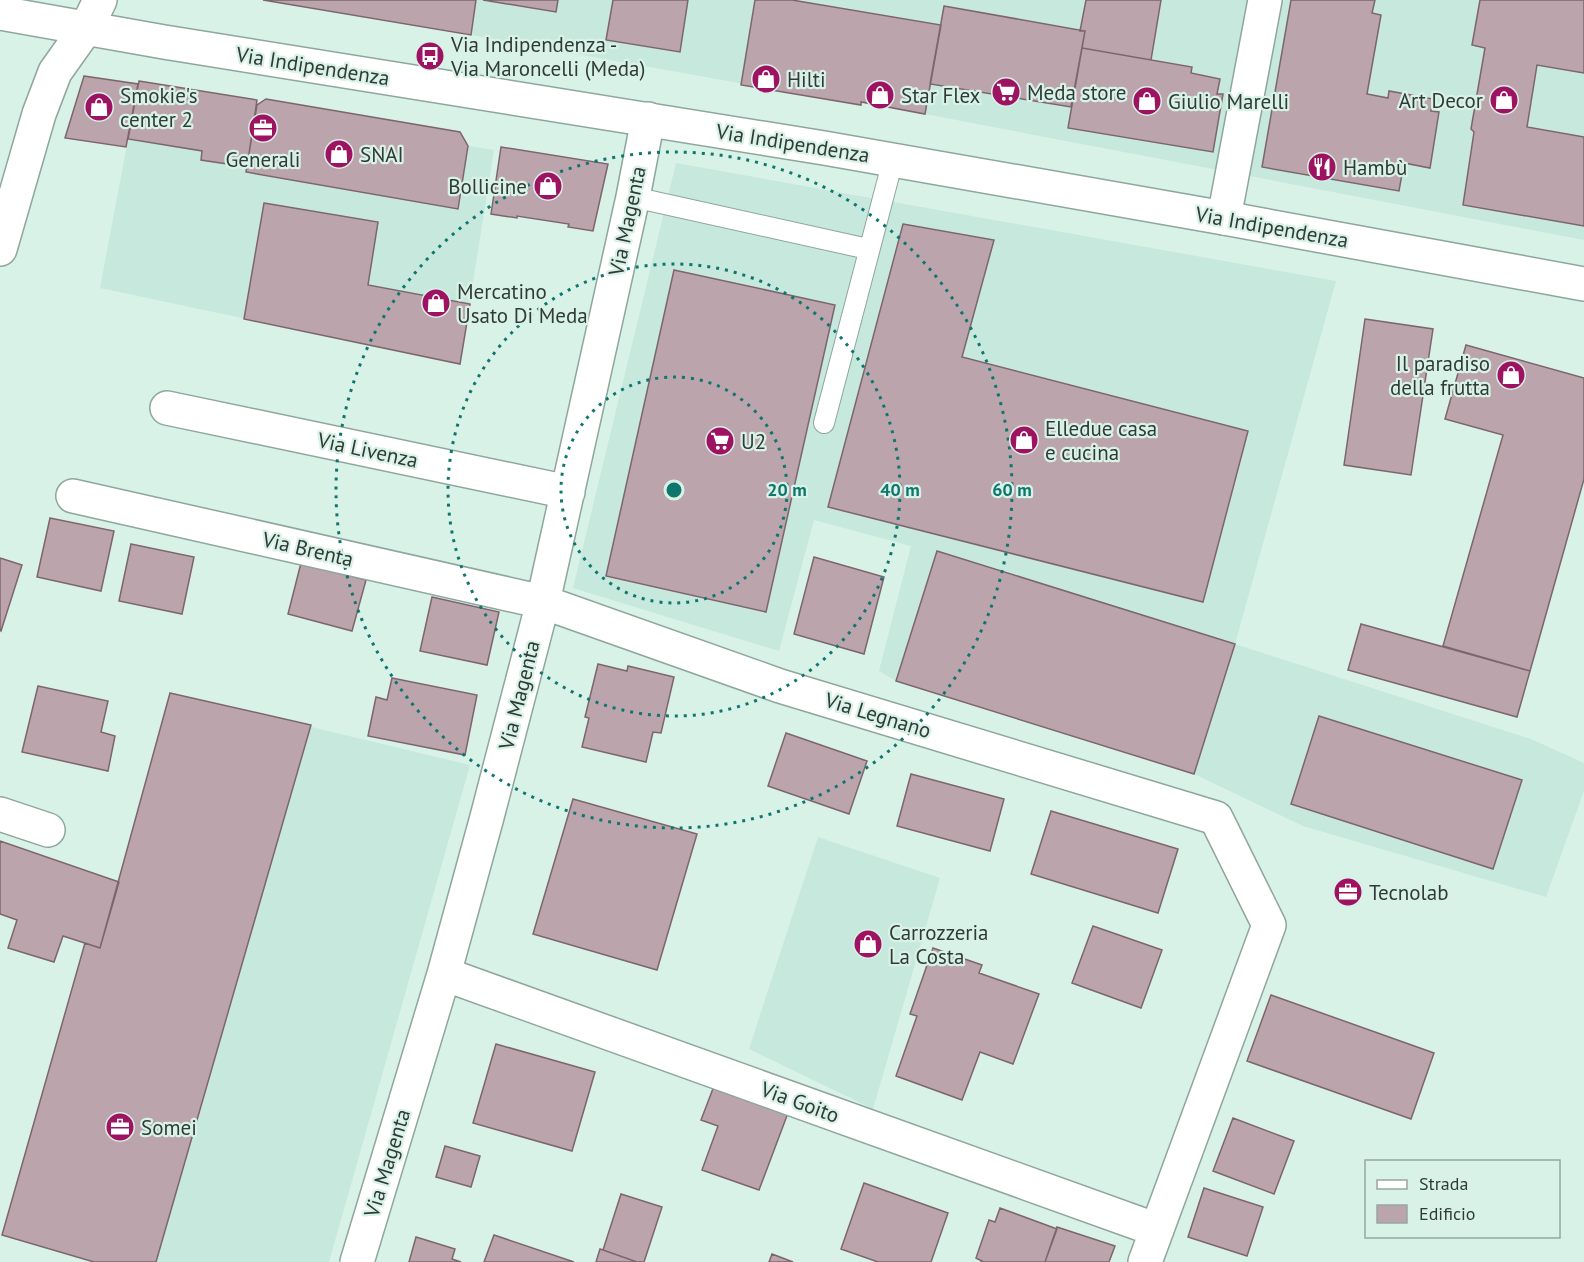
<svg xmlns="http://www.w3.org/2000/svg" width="1584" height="1262" viewBox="0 0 1584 1262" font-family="'PT Sans',sans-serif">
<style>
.built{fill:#c7e8dc}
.building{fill:#bca4ad;stroke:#7c666e;stroke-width:1.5}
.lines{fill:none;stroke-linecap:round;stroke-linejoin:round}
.service-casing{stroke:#8ea69d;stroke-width:22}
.minor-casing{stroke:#8ea69d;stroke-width:36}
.tertiary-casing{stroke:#8ea69d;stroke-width:36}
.service{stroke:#fff;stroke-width:20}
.minor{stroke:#fff;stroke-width:33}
.tertiary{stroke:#fff;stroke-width:33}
.ring{fill:none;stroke:#0f766e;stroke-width:3;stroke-dasharray:3 6}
.labels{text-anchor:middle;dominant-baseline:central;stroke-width:4.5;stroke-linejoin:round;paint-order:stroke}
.poi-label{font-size:21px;fill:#303a36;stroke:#d9f2e8;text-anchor:start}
.street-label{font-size:21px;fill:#303a36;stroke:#d9f2e8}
.centre{fill:#0f766e;stroke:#d9f2e8;stroke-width:3}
.ring-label{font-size:18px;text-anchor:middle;font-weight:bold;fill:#0f766e;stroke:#d9f2e8;stroke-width:4.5;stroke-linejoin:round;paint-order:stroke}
</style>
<rect width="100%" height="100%" fill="#d9f2e8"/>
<path class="built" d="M263,0H1584V240L925,114L862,102L861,105L471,35Z
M139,81L257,100V104L266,99L460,132L469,146L494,150L460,364L100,288Z
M676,163L1336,281L1235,644L1531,739L1584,763V791L1546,897L1303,826L1194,774L896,681L879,671L911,546L814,520L779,651L573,588Z
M170,693L470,765L329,1262H94L2,1235L85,943L119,882Z
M818,837L940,878L873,1109L749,1049Z"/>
<path class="building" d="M263,0H476L471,35Z
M483,0H558L556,12Z
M613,0H688L680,52L606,40Z
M755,0H792L941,25L925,114L861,102V105L741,85Z
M1086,0H1161L1151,60L1082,48L1085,31H1080Z
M1291,0H1375L1372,13L1381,15L1367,94L1388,98L1389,91L1433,99L1431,111L1439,112L1430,168L1404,163L1399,191L1262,167Z
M1480,0H1584V73L1537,65L1527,127L1584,137V226L1463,205L1474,132L1471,129L1485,48L1472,45Z
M944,6L1085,31L1071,107L930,84Z
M1082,48L1192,67L1191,73L1220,79L1217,94H1223L1213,152L1068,128Z
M84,76L138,84L126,147L65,138Z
M139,81L257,100L247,167L201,160L202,151L128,139Z
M266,99L460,132L468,146L458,209L246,172L257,105Z
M501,147L608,164L593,231L568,227L569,224L517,216V218L491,214Z
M264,203L378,222L368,285L470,304L460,364L244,319Z
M903,224L994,240L962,357L1248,431L1203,602L828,507Z
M674,270L835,305L766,612L606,576Z
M1365,319L1433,329L1411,475L1344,465Z
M1466,345L1584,378V479L1530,671L1443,646L1503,435L1445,419Z
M50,518L114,531L101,591L37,577Z
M131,544L194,557L182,614L119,601Z
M937,551L1235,644L1194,774L896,681Z
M814,557L884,577L864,654L794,634Z
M0,558L22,565L1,631L0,630Z
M301,563L366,580L352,631L288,614Z
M432,597L499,612L487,665L420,651Z
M1361,624L1530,671L1517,717L1348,670Z
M598,664L627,671L628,666L674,677L661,733L653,732L646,762L582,747L589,718L585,717Z
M392,678L477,695L465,755L368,736L376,697L387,700Z
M38,686L108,701L101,732L115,736L108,771L22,752Z
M170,693L311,725L156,1262H94L2,1235L85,943L100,948Z
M1319,716L1522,780L1493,869L1291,804Z
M786,733L867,761L849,814L768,786Z
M911,774L1004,799L990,851L897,826Z
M573,799L697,834L657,970L533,934Z
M1051,811L1178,849L1158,913L1031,874Z
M0,841L119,882L100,948L63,936L54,962L8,948L17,920L0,914Z
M1093,926L1162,950L1141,1008L1072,983Z
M933,948L982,965L979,973L1039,994L1013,1064L980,1052L962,1100L896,1076L917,1016L910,1014Z
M1271,995L1434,1053L1411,1119L1247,1061Z
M496,1044L595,1072L572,1151L473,1123Z
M714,1086L788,1113L759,1190L702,1170L718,1126L701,1120Z
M1233,1118L1294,1141L1274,1194L1213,1171Z
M445,1146L480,1156L471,1187L436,1177Z
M864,1183L948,1213L931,1262H878L841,1249Z
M1204,1188L1263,1207L1247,1256L1188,1237Z
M621,1194L662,1207L644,1262H637L603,1250Z
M1000,1208L1057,1229L1045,1262H981L982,1261L976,1258L989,1220L995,1222Z
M1057,1227L1115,1246L1109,1262H1045Z
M494,1235L574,1262H484Z
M416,1237L455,1249L452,1259L461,1262H409Z
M600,1249L603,1250L637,1262H596Z
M772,1254L793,1262H769Z"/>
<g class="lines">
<g class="service-casing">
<path id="service" d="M633,197L868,249
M824,423L893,160"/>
</g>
<g class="minor-casing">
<path id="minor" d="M1224,218L1265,0
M167,408L568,492
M73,496L543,602L780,686L1216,818L1269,925L1145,1262
M0,814L48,830
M444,974L1157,1230
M357,1262L444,974L487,817L543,602L633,197L648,119"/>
</g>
<g class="tertiary-casing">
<path id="tertiary" d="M0,13L164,42L824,148L1224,218L1584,284
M0,249L39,114L55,72L87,27L100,0"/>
</g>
<use href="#service" class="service"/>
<use href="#minor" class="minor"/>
<use href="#tertiary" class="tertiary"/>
</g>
<g class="ring">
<circle cx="674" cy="490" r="113"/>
<circle cx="674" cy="490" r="226"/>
<circle cx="674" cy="490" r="338"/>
</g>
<defs>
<g id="bus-disc" transform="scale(1.5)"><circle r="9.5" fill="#9d1261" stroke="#d9f2e8"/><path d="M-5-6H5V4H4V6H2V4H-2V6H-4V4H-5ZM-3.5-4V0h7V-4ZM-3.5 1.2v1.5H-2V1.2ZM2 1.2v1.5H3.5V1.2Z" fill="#fff"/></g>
<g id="shop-disc" transform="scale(1.5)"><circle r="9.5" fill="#9d1261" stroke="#d9f2e8"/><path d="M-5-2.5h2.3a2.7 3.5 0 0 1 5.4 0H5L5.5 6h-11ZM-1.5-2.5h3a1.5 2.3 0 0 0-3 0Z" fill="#fff"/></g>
<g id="supermarket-disc" transform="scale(1.5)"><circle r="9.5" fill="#9d1261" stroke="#d9f2e8"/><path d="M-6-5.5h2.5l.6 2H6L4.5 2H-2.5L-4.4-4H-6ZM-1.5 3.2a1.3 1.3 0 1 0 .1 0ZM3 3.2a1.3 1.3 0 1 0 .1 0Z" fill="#fff"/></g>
<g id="office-disc" transform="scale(1.5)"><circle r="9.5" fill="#9d1261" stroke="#d9f2e8"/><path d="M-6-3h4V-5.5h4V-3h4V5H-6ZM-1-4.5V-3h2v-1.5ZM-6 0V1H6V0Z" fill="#fff"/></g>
<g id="restaurant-disc" transform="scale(1.5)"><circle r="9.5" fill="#9d1261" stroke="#d9f2e8"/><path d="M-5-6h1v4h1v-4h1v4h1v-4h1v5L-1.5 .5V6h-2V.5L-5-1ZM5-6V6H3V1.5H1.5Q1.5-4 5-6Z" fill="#fff"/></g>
</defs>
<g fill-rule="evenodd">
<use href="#bus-disc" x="430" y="56"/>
<use href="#shop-disc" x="766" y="79"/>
<use href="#supermarket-disc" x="1006" y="92"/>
<use href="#shop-disc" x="880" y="95"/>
<use href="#shop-disc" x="1504" y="100"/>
<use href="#shop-disc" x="1147" y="101"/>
<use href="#shop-disc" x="99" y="107"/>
<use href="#office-disc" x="263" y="128"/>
<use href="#shop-disc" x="339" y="154"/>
<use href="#restaurant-disc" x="1322" y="167"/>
<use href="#shop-disc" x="548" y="186"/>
<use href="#shop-disc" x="436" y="303"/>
<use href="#shop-disc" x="1511" y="375"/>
<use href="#shop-disc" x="1024" y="440"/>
<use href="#supermarket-disc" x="720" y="441"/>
<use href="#office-disc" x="1348" y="892"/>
<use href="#shop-disc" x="868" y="944"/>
<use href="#office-disc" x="120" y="1127"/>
</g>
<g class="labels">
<g class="poi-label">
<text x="451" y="44">Via Indipendenza -<tspan x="451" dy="24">Via Maroncelli (Meda)</tspan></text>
<text x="787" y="79">Hilti</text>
<text x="1027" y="92">Meda store</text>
<text x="120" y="95">Smokie's<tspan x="120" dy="24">center 2</tspan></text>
<text x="901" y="95">Star Flex</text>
<text x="1483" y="100" text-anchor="end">Art Decor</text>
<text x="1168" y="101">Giulio Marelli</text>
<text x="360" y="154">SNAI</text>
<text x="263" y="159" text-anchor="middle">Generali</text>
<text x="1343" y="167">Hambù</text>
<text x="527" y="186" text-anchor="end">Bollicine</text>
<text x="457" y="291">Mercatino<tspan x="457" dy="24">Usato Di Meda</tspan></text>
<text x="1490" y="363" text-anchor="end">Il paradiso<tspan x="1490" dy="24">della frutta</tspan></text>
<text x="1045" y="428">Elledue casa<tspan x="1045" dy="24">e cucina</tspan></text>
<text x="741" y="441">U2</text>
<text x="1369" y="892">Tecnolab</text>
<text x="889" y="932">Carrozzeria<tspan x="889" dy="24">La Costa</tspan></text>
<text x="141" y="1127">Somei</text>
</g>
<g class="street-label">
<text transform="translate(313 66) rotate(9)">Via Indipendenza</text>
<text transform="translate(793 143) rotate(9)">Via Indipendenza</text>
<text transform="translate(627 221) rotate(-78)">Via Magenta</text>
<text transform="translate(1272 227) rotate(10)">Via Indipendenza</text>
<text transform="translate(368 450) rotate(12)">Via Livenza</text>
<text transform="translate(308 549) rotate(13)">Via Brenta</text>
<text transform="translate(519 695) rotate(-76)">Via Magenta</text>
<text transform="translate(878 715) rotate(17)">Via Legnano</text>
<text transform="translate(800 1102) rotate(20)">Via Goito</text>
<text transform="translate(387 1163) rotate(-73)">Via Magenta</text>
</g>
</g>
<circle cx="674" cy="490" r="9" class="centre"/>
<g class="ring-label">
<text x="787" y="496">20 m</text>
<text x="900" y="496">40 m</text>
<text x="1012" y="496">60 m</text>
</g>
<rect x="1365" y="1160" width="195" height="78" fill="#d9f2e8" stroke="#95a8a1" stroke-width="1.5"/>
<rect x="1377" y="1180" width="30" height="9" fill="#ffffff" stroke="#95a8a1" stroke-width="1.5"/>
<text x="1419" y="1190" font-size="18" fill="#303a36">Strada</text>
<rect x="1377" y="1205" width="30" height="18" fill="#bca4ad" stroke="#95a8a1" stroke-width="1.5"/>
<text x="1419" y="1220" font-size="18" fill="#303a36">Edificio</text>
</svg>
